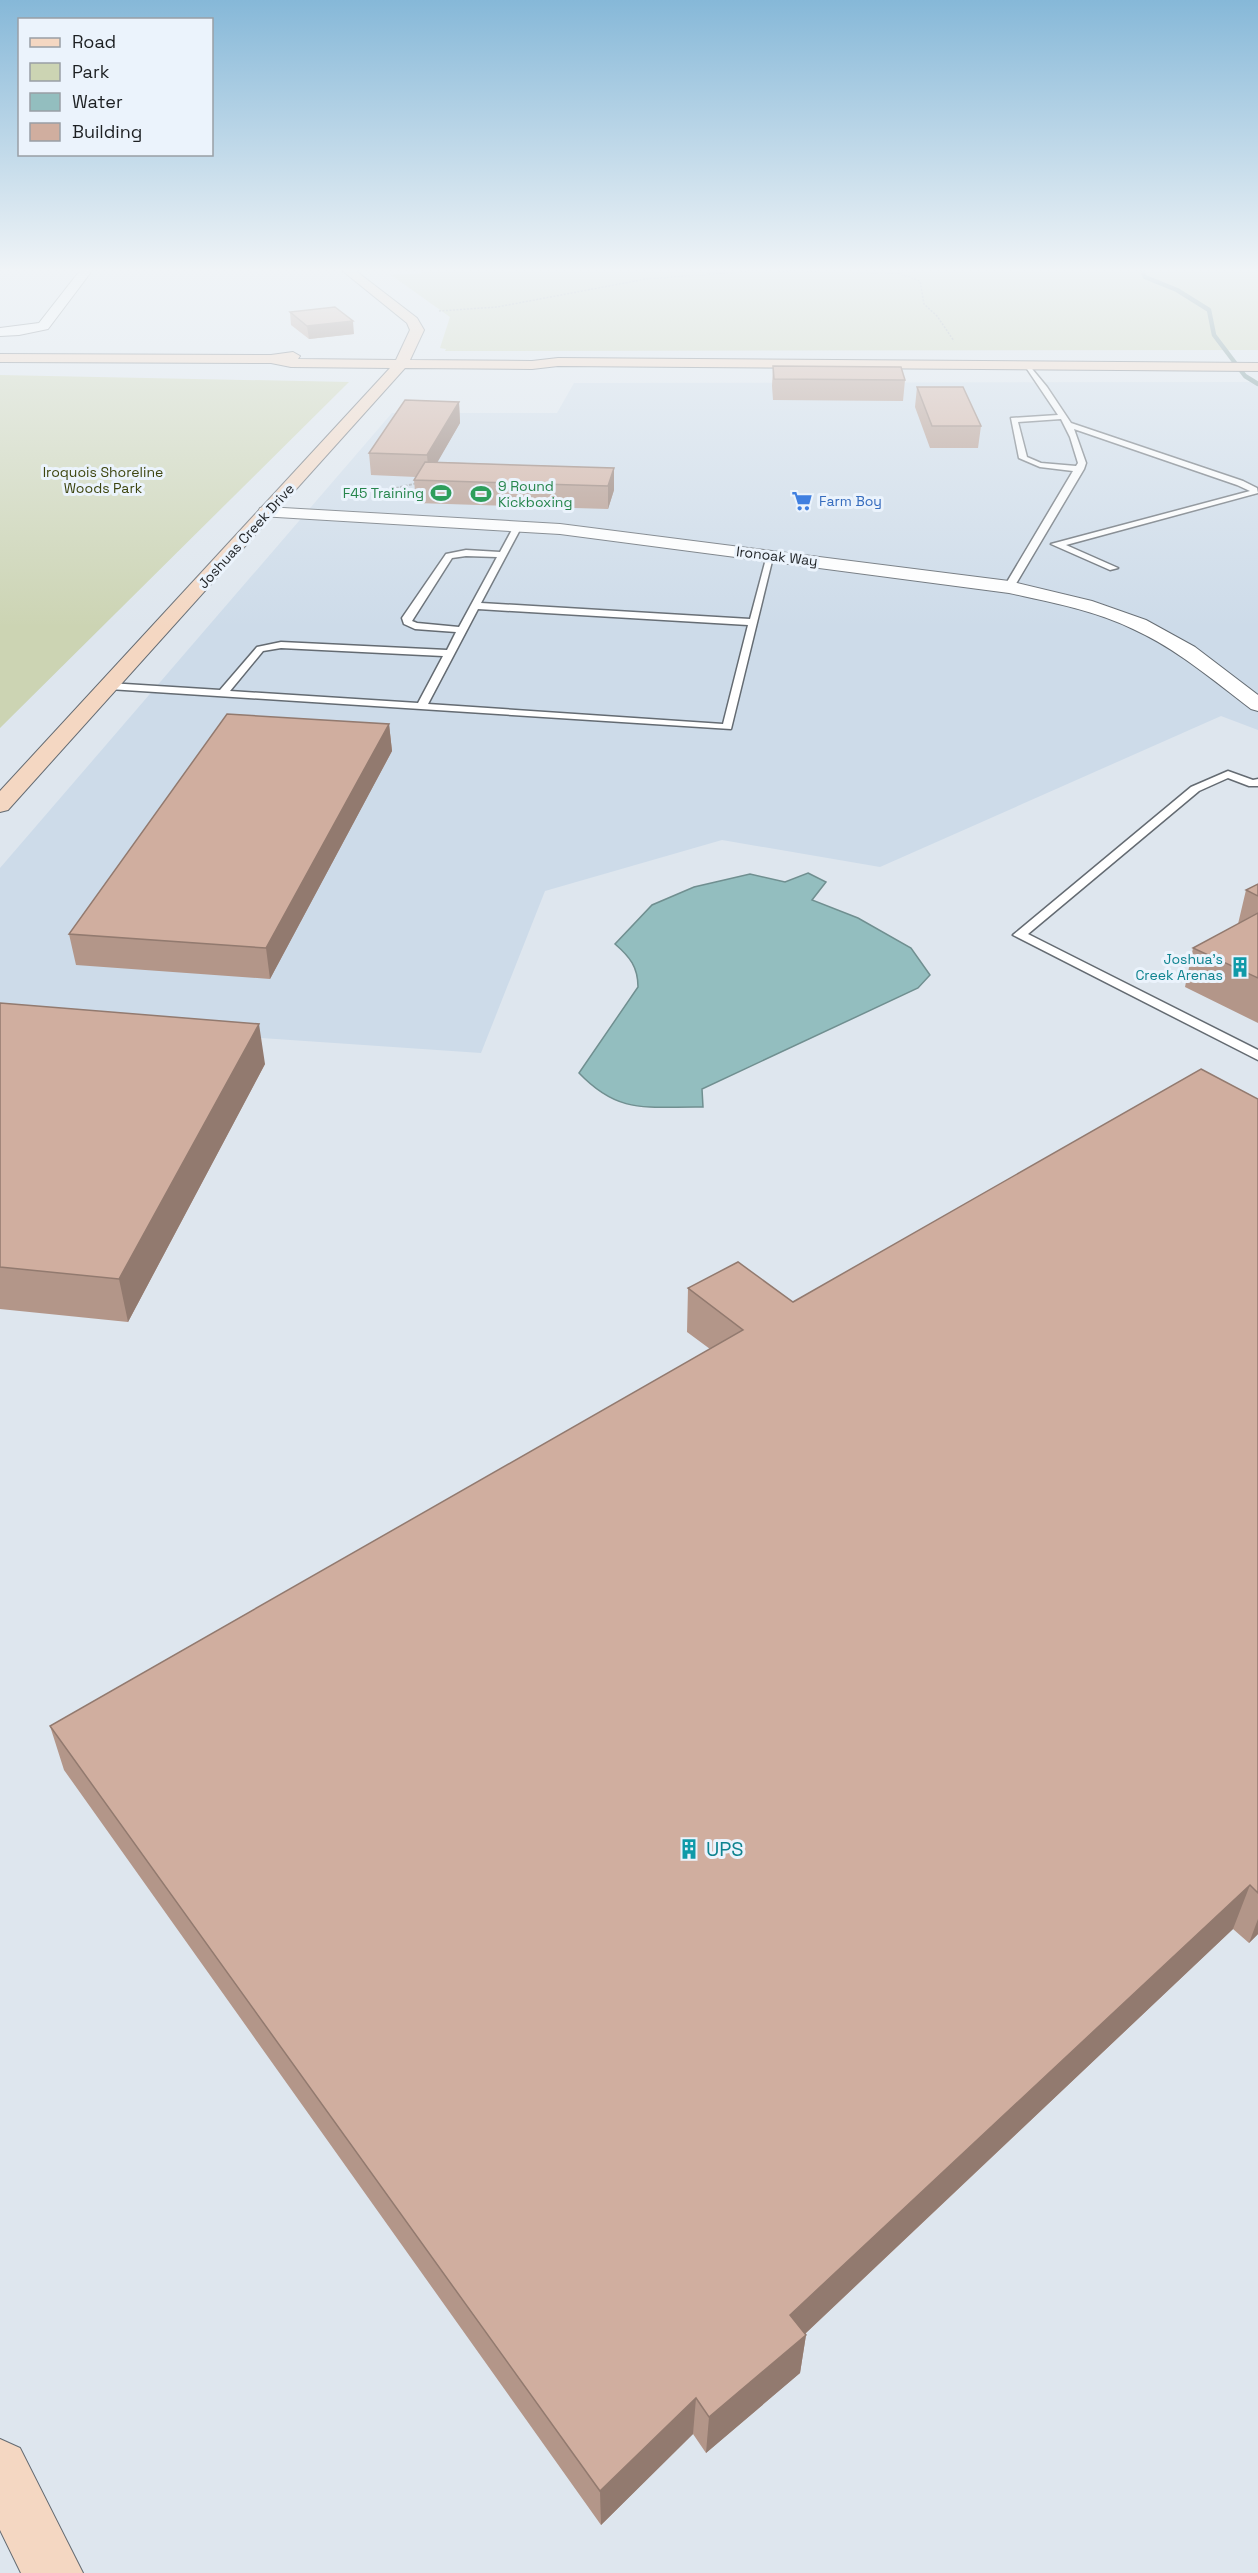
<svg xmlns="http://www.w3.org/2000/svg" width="1258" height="2573" viewBox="0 0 1258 2573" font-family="'Space Grotesk',sans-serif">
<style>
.built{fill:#cddbe9}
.green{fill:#ccd4b3}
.water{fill:#93bebf;stroke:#708f90;stroke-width:1.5}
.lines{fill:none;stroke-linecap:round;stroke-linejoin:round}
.stream{stroke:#708f90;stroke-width:4.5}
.lane-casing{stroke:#646b72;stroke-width:3}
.street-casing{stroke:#646b72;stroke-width:2}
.secondary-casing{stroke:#646b72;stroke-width:2}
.path-far1{stroke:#9fa6ac;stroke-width:1.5;stroke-dasharray:2 1.5;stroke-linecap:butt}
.path{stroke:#9fa6ac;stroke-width:2;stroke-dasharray:3 1.5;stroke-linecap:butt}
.lane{fill:#fff;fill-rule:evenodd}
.street{fill:#fff;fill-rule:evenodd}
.secondary{fill:#f4d7c2;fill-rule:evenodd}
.wall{fill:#b39689}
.shaded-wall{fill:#927a6f}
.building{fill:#d0ae9f;stroke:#927a6f;stroke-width:1.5}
.labels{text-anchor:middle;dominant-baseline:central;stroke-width:6;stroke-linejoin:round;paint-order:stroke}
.far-park-label{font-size:14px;fill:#3d450f;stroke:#ebf3fc}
.far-leisure-label{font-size:14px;fill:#27864d;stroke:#ebf3fc;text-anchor:start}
.far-shop-label{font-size:14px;fill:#366cbe;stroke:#ebf3fc;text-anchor:start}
.far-street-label{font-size:14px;fill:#1d2023;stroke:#ebf3fc}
.far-culture-label{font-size:14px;fill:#0d838f;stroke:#ebf3fc;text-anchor:end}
.near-culture-label{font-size:20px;fill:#0d838f;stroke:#ebf3fc;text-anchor:start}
</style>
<rect width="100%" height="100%" fill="#dee6ee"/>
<path class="built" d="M1258,382V730L1221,716L880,867L722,840L545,891L481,1053L0,1020V868L392,413H557L574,383Z"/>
<path class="green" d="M427,268H1258V350L445,351L446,349L440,348L450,317L391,275L422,273Z
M0,375L349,382L0,728Z"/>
<path class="water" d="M808,873L826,882L812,900L858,918L911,948L930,975L918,988L702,1089L703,1107C649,1106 620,1116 579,1073L638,987C638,967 630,957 615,944L652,905L694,887L750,874L785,882Z"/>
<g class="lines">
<path class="stream" d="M1141,268L1145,277L1177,290L1209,310L1214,335L1245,376L1258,384"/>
<g class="lane-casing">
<path id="lane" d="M1028,364L1047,387L1071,423L1243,481L1257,488L1258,493L1066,545L1118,568L1110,570L1051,544L1250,491L1237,485L1074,429L1086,463L1084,469L1014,587L1006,589L1004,587L1073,471L1040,467L1019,458L1011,418L1058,415L1025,366ZM1061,419L1070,437L1078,463L1076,466L1041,463L1027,457L1018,422Z
M518,523L522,526L481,603L750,619L767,555L774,553L731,729L109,689L104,686L109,683L220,690L257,647L281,642L447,650L456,632L415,629L404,624L402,618L446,554L466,550L500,552L514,526ZM466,556L497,557L459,627L417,623L412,621L452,558ZM478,609L748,625L723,724L428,704ZM281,648L443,656L418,703L230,691L263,651Z
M1228,771L1253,780L1258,779V786H1249L1228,778L1199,791L1028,934L1258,1050V1060L1013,935L1191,787Z"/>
</g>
<g class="street-casing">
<path id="street" d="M82,268H94L48,329L19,335L0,336V328L39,323Z
M266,507L560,524L1009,581L1092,601L1146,620L1195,647L1258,695V711L1251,709C1213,680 1177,649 1133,629C1094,610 1050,602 1009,593L560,534L260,516L258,512L260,508Z"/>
</g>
<g class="secondary-casing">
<path id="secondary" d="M339,268H352L417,318L424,330L410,360L532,361L558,358L1258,363V371L558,366L532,369L405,368L8,810L0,812V791L390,368L291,367L271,363L0,362V354L271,355L293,352L300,356L298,359L396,360L410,330L407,323Z
M0,2439L20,2448L83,2573H21L0,2530Z"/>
</g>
<path class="path-far1" d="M897,272L915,268
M439,311L497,307L646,279L753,271L897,273L920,281L924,304L937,316L954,341"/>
<path class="path" d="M387,490L418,483"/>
<use href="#lane" class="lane"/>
<use href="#street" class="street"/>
<use href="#secondary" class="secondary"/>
</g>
<path class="wall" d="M290,312L354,334L309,339L291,325Z
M773,366L905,380L903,401L773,400L772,386Z
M917,387L981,426L978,448H930L915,407Z
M459,402L460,423L437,462L614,468V490L608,509L416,503L414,480L416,477L371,475L369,453Z
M389,724L392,751L270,979L76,965L69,934Z
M1258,884V1023L1185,987L1193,948L1238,924L1246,890Z
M0,1003L265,1064L128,1322L0,1309Z
M1258,1099V1934L1249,1943L1233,1929L805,2334L806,2335L800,2373L706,2453L693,2434L601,2525L64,1770L50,1726L710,1349L687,1332L688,1288L793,1302Z"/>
<path class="shaded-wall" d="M353,321L354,334L309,339L307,326Z
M459,402L460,423L429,477L427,455Z
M614,468V490L608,509V486Z
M389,724L392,751L270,979L266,948Z
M259,1024L265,1064L128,1322L119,1279Z
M1250,1885L1233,1929L791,2347L806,2335L800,2373L706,2453L709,2417L790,2315Z
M1258,1919V1934L1249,1943Z
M696,2398L693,2434L601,2525L600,2491Z"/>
<path class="building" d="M335,307L353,321L307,326L290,312Z
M773,366L901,367L905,380L774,379Z
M917,387H963L981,426H932Z
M405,400L459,402L427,455L369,453Z
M425,462L614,468L608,486L414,480Z
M227,714L389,724L266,948L69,934Z
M1258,884V896L1246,890Z
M1258,913V978L1193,948Z
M0,1003L259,1024L119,1279L0,1267Z
M1201,1069L1258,1099V1893L1250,1885L790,2315L806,2335L709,2417L696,2398L600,2491L50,1726L743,1330L688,1288L738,1262L793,1302Z"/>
<linearGradient id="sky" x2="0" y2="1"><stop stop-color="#86b8d8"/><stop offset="0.43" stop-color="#f0f4f7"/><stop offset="1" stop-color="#f0f4f7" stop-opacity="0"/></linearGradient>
<rect width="1258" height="628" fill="url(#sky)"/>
<defs>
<g id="stadium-bare" transform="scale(1.62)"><path d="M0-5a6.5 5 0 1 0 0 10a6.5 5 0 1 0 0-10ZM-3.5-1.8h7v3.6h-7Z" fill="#2e9e5b" stroke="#ebf3fc" stroke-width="2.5" paint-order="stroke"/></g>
<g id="supermarket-bare" transform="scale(1.62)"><path d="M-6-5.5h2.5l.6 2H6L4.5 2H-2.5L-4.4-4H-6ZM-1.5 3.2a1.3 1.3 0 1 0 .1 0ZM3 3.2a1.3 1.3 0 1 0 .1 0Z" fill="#3f7fe0" stroke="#ebf3fc" stroke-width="2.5" paint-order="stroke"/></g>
<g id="building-bare" transform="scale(1.62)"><path d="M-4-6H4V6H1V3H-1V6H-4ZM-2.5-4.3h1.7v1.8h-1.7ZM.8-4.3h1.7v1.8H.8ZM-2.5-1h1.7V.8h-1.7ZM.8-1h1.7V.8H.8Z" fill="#0f9aa8" stroke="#ebf3fc" stroke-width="2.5" paint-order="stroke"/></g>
</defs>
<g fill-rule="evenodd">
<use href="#stadium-bare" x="441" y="493"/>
<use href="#stadium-bare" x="481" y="494"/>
<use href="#supermarket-bare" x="802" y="501"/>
<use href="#building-bare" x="1240" y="967"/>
<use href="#building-bare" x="689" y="1849"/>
</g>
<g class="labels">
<g class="far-park-label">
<text x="103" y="472">Iroquois Shoreline<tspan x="103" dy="16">Woods Park</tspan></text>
</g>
<g class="far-leisure-label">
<text x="498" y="486">9 Round<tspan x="498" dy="16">Kickboxing</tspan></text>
<text x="424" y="493" text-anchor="end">F45 Training</text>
</g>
<g class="far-shop-label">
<text x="819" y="501">Farm Boy</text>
</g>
<g class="far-street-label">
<text transform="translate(246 536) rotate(-48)">Joshuas Creek Drive</text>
<text transform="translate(777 556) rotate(7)">Ironoak Way</text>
</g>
<g class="far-culture-label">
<text x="1223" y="959">Joshua's<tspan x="1223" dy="16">Creek Arenas</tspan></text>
</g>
<g class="near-culture-label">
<text x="706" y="1849">UPS</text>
</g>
</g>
<rect x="18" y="18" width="195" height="138" fill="#ebf3fc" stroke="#999fa5" stroke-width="1.5"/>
<rect x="30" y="38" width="30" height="9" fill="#f4d7c2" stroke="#999fa5" stroke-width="1.5"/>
<text x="72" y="48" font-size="18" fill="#1d2023">Road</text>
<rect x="30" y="63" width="30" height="18" fill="#ccd4b3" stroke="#999fa5" stroke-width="1.5"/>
<text x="72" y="78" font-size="18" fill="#1d2023">Park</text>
<rect x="30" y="93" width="30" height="18" fill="#93bebf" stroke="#999fa5" stroke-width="1.5"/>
<text x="72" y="108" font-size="18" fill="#1d2023">Water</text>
<rect x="30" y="123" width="30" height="18" fill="#d0ae9f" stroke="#999fa5" stroke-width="1.5"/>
<text x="72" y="138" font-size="18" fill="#1d2023">Building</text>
</svg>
